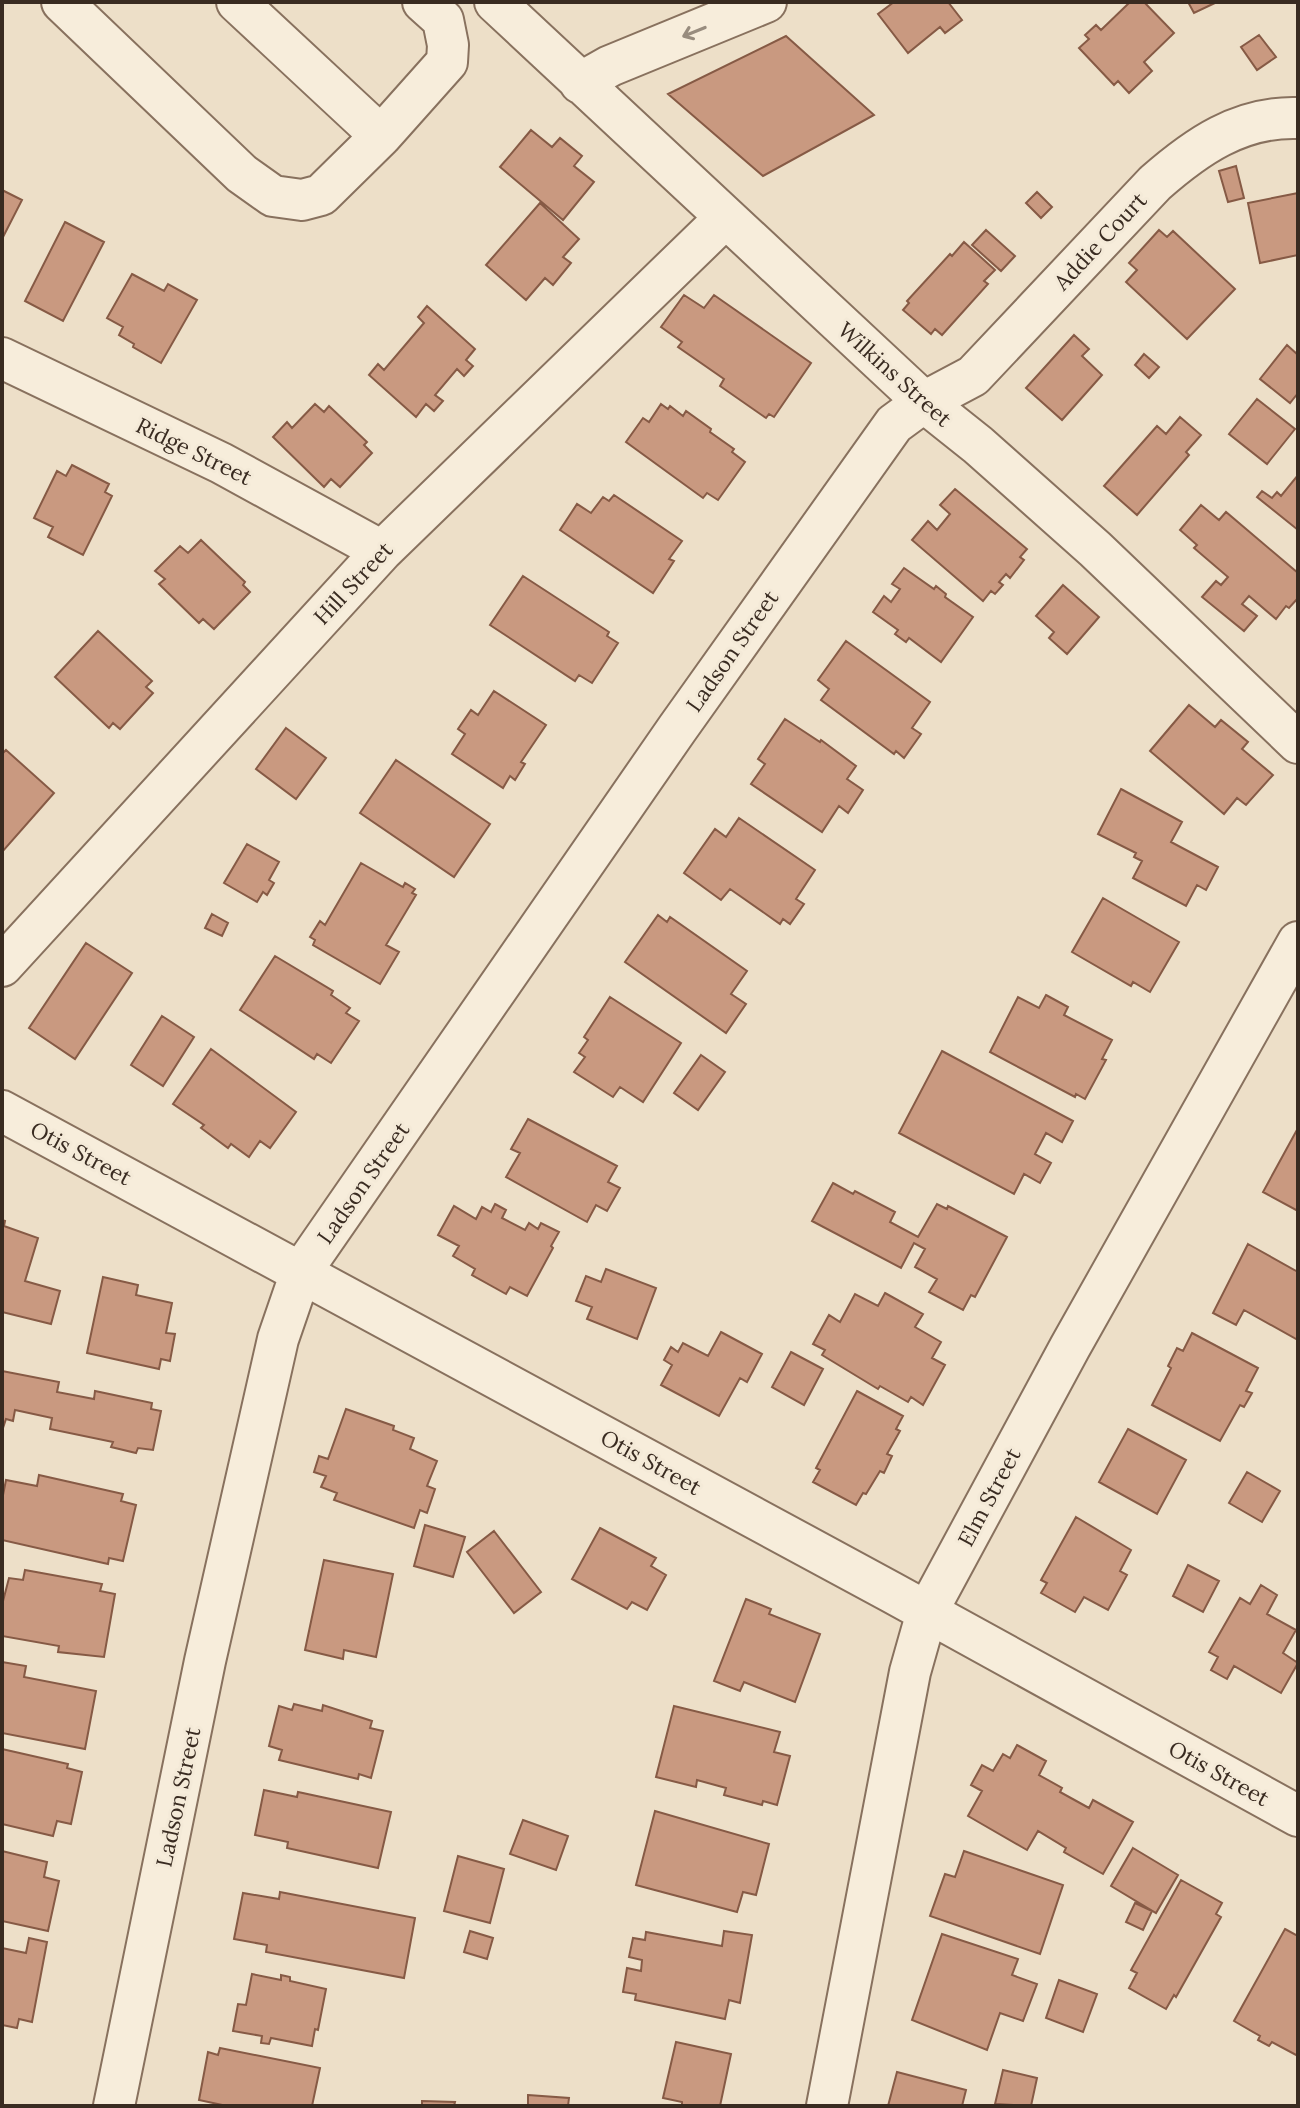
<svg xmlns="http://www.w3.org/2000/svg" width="1300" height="2108" viewBox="0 0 1300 2108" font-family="Lora,serif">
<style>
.building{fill:#c99980;stroke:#865a45;stroke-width:2}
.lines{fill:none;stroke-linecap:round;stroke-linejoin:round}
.minor-casing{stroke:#88715e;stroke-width:44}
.minor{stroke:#f7eddb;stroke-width:40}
.oneway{stroke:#988c7e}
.labels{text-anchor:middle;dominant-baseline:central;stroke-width:6;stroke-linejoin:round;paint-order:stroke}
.street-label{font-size:22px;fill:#392b21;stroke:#f4ead8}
</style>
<rect width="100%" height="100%" fill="#eddfc8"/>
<path class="building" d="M894,2H948L962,20L945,33L940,27L908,53L878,14Z
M1130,2H1144L1174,33L1144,62L1152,71L1129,93L1118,81L1114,85L1079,48L1089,39L1085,35L1096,25L1101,30Z
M1188,2H1217L1194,13Z
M1259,35L1276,57L1257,70L1241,47Z
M786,36L874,115L763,176L668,94Z
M531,130L552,147L560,138L582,156L574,166L594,182L563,220L500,167Z
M1236,166L1244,198L1228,202L1219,171Z
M2,190L22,200L2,239Z
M1037,192L1052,207L1041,218L1026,203Z
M1298,193V255L1260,263L1248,203Z
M540,203L579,239L563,257L571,263L553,285L545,278L526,300L486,265Z
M65,222L104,242L63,321L25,301Z
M986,230L1015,256L1001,271L972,245Z
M1159,230L1167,237L1173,231L1235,289L1187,339L1126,282L1137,270L1129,263Z
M964,242L995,270L984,281L988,284L942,335L935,329L931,334L903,310L909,303L907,301L950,254L952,256Z
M132,274L164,291L168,284L197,300L161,363L133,347L134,344L119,335L123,327L107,318Z
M684,295L704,308L714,295L811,363L774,417L769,414L766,418L720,386L724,379L678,347L682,342L661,327Z
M427,306L475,349L466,360L473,366L464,376L457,369L435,395L443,401L434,411L426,404L416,417L369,375L378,364L384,370L424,323L418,317Z
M1074,335L1089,349L1082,356L1102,375L1062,420L1026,388Z
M1287,345L1298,355V393L1290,403L1260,379Z
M1144,354L1159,367L1149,378L1135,365Z
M1257,399L1295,429L1267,464L1229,434Z
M315,404L324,412L329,406L367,442L364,445L372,453L340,487L331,479L324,487L273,437L287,422L292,428Z
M661,404L668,409L670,406L683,416L686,411L711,429L710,432L734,449L732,452L745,462L718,500L707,493L703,498L626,442L643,418L649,422Z
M1180,417L1201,435L1186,452L1189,455L1137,515L1104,486L1157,426L1166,434Z
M72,465L109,484L105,492L112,496L83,555L48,537L53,527L34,518L57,471L66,476Z
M1298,475V530L1257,497L1262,491L1272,498L1277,492L1281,496Z
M955,489L1027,549L1020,557L1024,560L1010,578L1006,574L999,582L1003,585L995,594L991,591L983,601L912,540L928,521L937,530L950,514L940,505Z
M614,495L682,541L669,559L674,561L653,593L560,530L577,504L591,513L603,497L609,501Z
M1201,505L1219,520L1226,512L1298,573V598L1289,608L1286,606L1276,619L1249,596L1242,604L1257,616L1244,631L1202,597L1216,581L1221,585L1228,577L1194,548L1197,545L1180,530Z
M201,540L245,582L243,585L250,592L214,629L203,619L199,623L159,584L165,579L155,571L180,546L188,553Z
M904,568L934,589L936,586L946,594L945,597L973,617L941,662L909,638L906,642L895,634L898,630L873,612L884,596L891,602L900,589L892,584Z
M523,576L609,632L607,636L618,643L592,683L579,675L575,681L490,625Z
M1063,585L1099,617L1067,654L1049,638L1054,632L1036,616Z
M98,631L152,681L146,687L153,693L120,729L113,723L109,728L55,677Z
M846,641L930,702L912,728L921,734L904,758L896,751L894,754L821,700L829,689L818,680Z
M494,691L546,725L521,762L525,764L515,780L510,776L503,788L452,754L465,734L458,729L471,710L478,715Z
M1189,705L1215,727L1221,720L1248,742L1242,749L1273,775L1246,805L1237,798L1224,814L1150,751Z
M785,719L820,742L821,740L856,766L847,779L863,790L848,813L839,806L822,832L751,784L765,764L758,759Z
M286,728L326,758L296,799L256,769Z
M6,750L54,793L3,851L2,754Z
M396,760L490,824L454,877L360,813Z
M1121,789L1182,822L1171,842L1218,867L1206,890L1197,885L1186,906L1133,878L1142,861L1134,857L1136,853L1098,834Z
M739,818L815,870L796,899L804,904L790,924L783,919L780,924L730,889L721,900L684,873L715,829L726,837Z
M247,844L279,862L269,880L274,883L267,895L263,892L257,902L224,883Z
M361,863L403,887L405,883L415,889L412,893L416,895L386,945L399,952L380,984L313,945L315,940L310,937L320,921L325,925Z
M1103,898L1179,942L1150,992L1133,982L1131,986L1072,952Z
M212,914L228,923L222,936L205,928Z
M658,915L667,922L670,917L747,971L731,994L746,1004L726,1033L625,962Z
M86,943L132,973L75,1059L29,1028Z
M275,956L333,991L331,995L350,1008L346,1013L359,1021L331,1063L317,1054L314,1059L240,1010Z
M1046,995L1068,1007L1064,1015L1112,1040L1102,1059L1106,1060L1085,1099L1076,1094L1075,1097L990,1052L1018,997L1039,1008Z
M610,997L681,1043L643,1102L620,1087L613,1097L574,1072L585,1057L579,1053L588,1040L584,1037Z
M162,1016L194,1037L163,1086L131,1065Z
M211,1049L296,1112L270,1148L260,1141L249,1157L231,1144L228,1148L201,1128L204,1125L173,1104Z
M942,1051L1073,1121L1062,1142L1046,1133L1035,1154L1051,1163L1040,1183L1024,1174L1014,1194L899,1133Z
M701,1055L725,1072L698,1110L674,1093Z
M528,1119L617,1166L608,1182L620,1188L607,1211L596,1205L587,1222L506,1177L520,1153L511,1149Z
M1298,1128V1211L1263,1192Z
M833,1183L853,1194L855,1191L895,1212L890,1222L918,1237L937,1204L947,1209L948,1206L1007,1237L975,1297L971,1295L963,1310L929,1292L937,1279L915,1267L925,1249L914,1243L901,1268L812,1221Z
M495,1204L506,1210L502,1218L525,1230L529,1223L538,1229L541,1223L559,1232L551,1246L553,1248L527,1296L510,1287L506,1294L472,1275L475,1269L453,1256L459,1246L438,1235L454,1206L476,1219L482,1207L491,1212Z
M2,1220L5,1221L4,1226L38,1238L25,1281L60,1291L51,1324L2,1312Z
M1248,1244L1298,1272V1340L1244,1310L1236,1325L1213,1313Z
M606,1269L656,1288L637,1339L587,1319L592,1307L576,1301L586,1276L601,1282Z
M103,1277L138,1285L136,1295L172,1303L166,1333L175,1334L170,1361L161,1359L159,1369L87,1353Z
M885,1293L923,1314L915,1327L941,1342L932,1358L945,1365L923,1405L911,1397L908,1402L880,1386L878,1389L822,1355L825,1350L813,1344L829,1315L840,1322L855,1294L878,1306Z
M721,1332L762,1354L747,1382L740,1378L719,1416L661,1385L672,1365L664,1360L671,1347L678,1352L683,1343L708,1356Z
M1192,1333L1258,1368L1246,1391L1252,1393L1244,1407L1240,1405L1220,1441L1152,1405L1171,1368L1168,1366L1177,1348L1183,1351Z
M791,1352L823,1369L804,1405L772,1387Z
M2,1371L59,1382L57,1392L94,1399L95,1391L152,1403L151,1409L161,1411L153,1450L138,1448L136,1453L111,1447L113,1442L50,1429L52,1418L15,1410L13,1421L6,1419L2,1431Z
M857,1391L903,1416L896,1429L900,1431L887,1454L892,1456L884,1473L880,1471L866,1494L863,1493L856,1505L813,1482L820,1470L816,1468Z
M346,1409L394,1426L393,1430L414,1438L410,1449L437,1461L427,1486L435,1489L427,1513L420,1510L414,1528L334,1500L337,1493L321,1487L326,1476L314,1472L319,1456L328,1459Z
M1128,1429L1186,1460L1157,1514L1099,1482Z
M1247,1472L1280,1491L1262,1522L1229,1503Z
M39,1475L123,1494L121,1501L136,1505L123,1561L109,1558L108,1564L2,1540V1500L6,1480L37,1486Z
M1076,1517L1131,1550L1120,1571L1127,1575L1108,1610L1084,1597L1075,1612L1041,1593L1047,1583L1041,1580Z
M425,1525L465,1537L453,1577L414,1566Z
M600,1528L656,1558L651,1566L666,1575L647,1610L632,1602L627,1609L572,1579Z
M494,1531L541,1592L514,1613L467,1552Z
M324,1560L393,1574L376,1657L344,1650L343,1659L305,1650Z
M1188,1565L1219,1581L1203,1612L1173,1596Z
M25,1570L102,1584L100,1591L115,1594L104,1657L58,1652L59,1646L2,1636V1605L9,1578L23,1580Z
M1261,1585L1277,1595L1267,1614L1296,1630L1283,1653L1298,1663L1281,1693L1234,1666L1227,1679L1211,1670L1218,1657L1209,1652L1240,1598L1250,1604Z
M746,1599L771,1609L769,1614L820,1634L795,1702L744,1682L740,1691L714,1681Z
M2,1662L26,1666L24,1677L96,1691L85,1749L2,1733Z
M294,1704L322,1711L323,1705L372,1721L370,1728L383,1731L371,1778L359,1774L358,1779L279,1760L282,1750L269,1746L279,1706L292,1710Z
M674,1706L780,1732L774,1752L790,1756L777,1805L763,1801L762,1805L724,1795L726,1788L697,1780L696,1787L656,1777Z
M1017,1745L1046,1761L1039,1775L1062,1788L1060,1792L1089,1808L1093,1800L1133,1822L1103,1874L1064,1852L1066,1848L1038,1831L1027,1850L968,1816L982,1791L971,1785L982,1765L993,1771L1003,1754L1010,1758Z
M2,1749L68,1764L67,1768L82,1772L71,1824L57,1821L53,1836L2,1824Z
M264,1790L297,1797L298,1792L391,1812L378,1868L287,1848L288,1842L255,1835Z
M655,1811L769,1844L756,1895L743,1892L737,1912L636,1885Z
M523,1820L568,1836L556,1870L510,1854Z
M1133,1848L1178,1875L1156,1913L1111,1886Z
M2,1851L47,1862L44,1877L59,1881L48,1931L2,1921Z
M964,1851L1063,1885L1040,1954L930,1916L945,1874L955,1877Z
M458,1856L504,1869L490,1923L444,1911Z
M1181,1880L1222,1903L1216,1914L1221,1917L1176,1997L1174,1995L1166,2009L1129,1988L1137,1973L1131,1970Z
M280,1892L415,1918L404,1978L266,1952L267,1945L234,1939L243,1893L279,1899Z
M1135,1903L1152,1911L1143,1930L1126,1922Z
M1285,1929L1298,1936V2056L1272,2042L1269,2046L1258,2040L1260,2036L1234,2021Z
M470,1931L493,1938L487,1959L464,1952Z
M724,1931L752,1935L740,2003L729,2000L725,2019L635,2000L636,1994L623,1992L627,1968L641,1971L642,1960L629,1957L633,1938L645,1940L646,1932L722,1946Z
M942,1934L1018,1959L1012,1975L1037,1984L1023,2021L1000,2013L987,2050L912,2020Z
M29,1938L47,1942L32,2022L19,2019L17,2028L2,2025V1948L26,1953Z
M252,1974L281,1980V1975L290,1977V1981L326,1989L318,2030L315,2029L312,2046L271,2038L269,2044L261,2043L262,2036L233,2031L238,2004L246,2005Z
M1059,1980L1097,1994L1083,2032L1046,2018Z
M676,2042L731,2054L720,2106H682V2102L663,2098Z
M220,2048L320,2068L312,2106H227L199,2100L208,2052L218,2055Z
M1003,2070L1037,2078L1031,2106L995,2104Z
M897,2072L966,2090L962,2106H888Z
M528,2095L569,2098L568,2106H528Z
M422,2101L455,2102L454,2106H422Z"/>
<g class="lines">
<g class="minor-casing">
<path id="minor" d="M62,2L242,174L273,196L302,200L321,195L381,136
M237,2L381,136L447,62L448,45L443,20L423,2
M495,2L924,402L978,445L1095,549L1298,743
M580,83L610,66L766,2
M2,358L221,463L382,551
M2,966L382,551L725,218
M2,1111L891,1592L1298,1816
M114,2106L205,1661L278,1339L301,1272L677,729L894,424L924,402L973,376L1155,183C1196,147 1240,116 1298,118
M827,2106L910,1672L927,1612L1070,1347L1298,942"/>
</g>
<use href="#minor" class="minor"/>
</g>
<defs><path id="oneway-shaft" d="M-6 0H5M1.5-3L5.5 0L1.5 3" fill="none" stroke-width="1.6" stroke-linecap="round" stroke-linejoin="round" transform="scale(2)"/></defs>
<use class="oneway" href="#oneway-shaft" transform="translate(694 32) rotate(158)"/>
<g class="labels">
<g class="street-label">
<text transform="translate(1100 241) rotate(-47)">Addie Court</text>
<text transform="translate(895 374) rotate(42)">Wilkins Street</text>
<text transform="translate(194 451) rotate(26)">Ridge Street</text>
<text transform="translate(353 583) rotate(-47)">Hill Street</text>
<text transform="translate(732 651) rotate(-55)">Ladson Street</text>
<text transform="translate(81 1153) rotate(28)">Otis Street</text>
<text transform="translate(363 1183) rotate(-55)">Ladson Street</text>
<text transform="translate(651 1462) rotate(29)">Otis Street</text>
<text transform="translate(989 1497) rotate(-62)">Elm Street</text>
<text transform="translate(1219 1773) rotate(29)">Otis Street</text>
<text transform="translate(178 1797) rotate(-78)">Ladson Street</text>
</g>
</g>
<rect width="1300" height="2108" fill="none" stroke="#392b21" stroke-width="8"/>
</svg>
